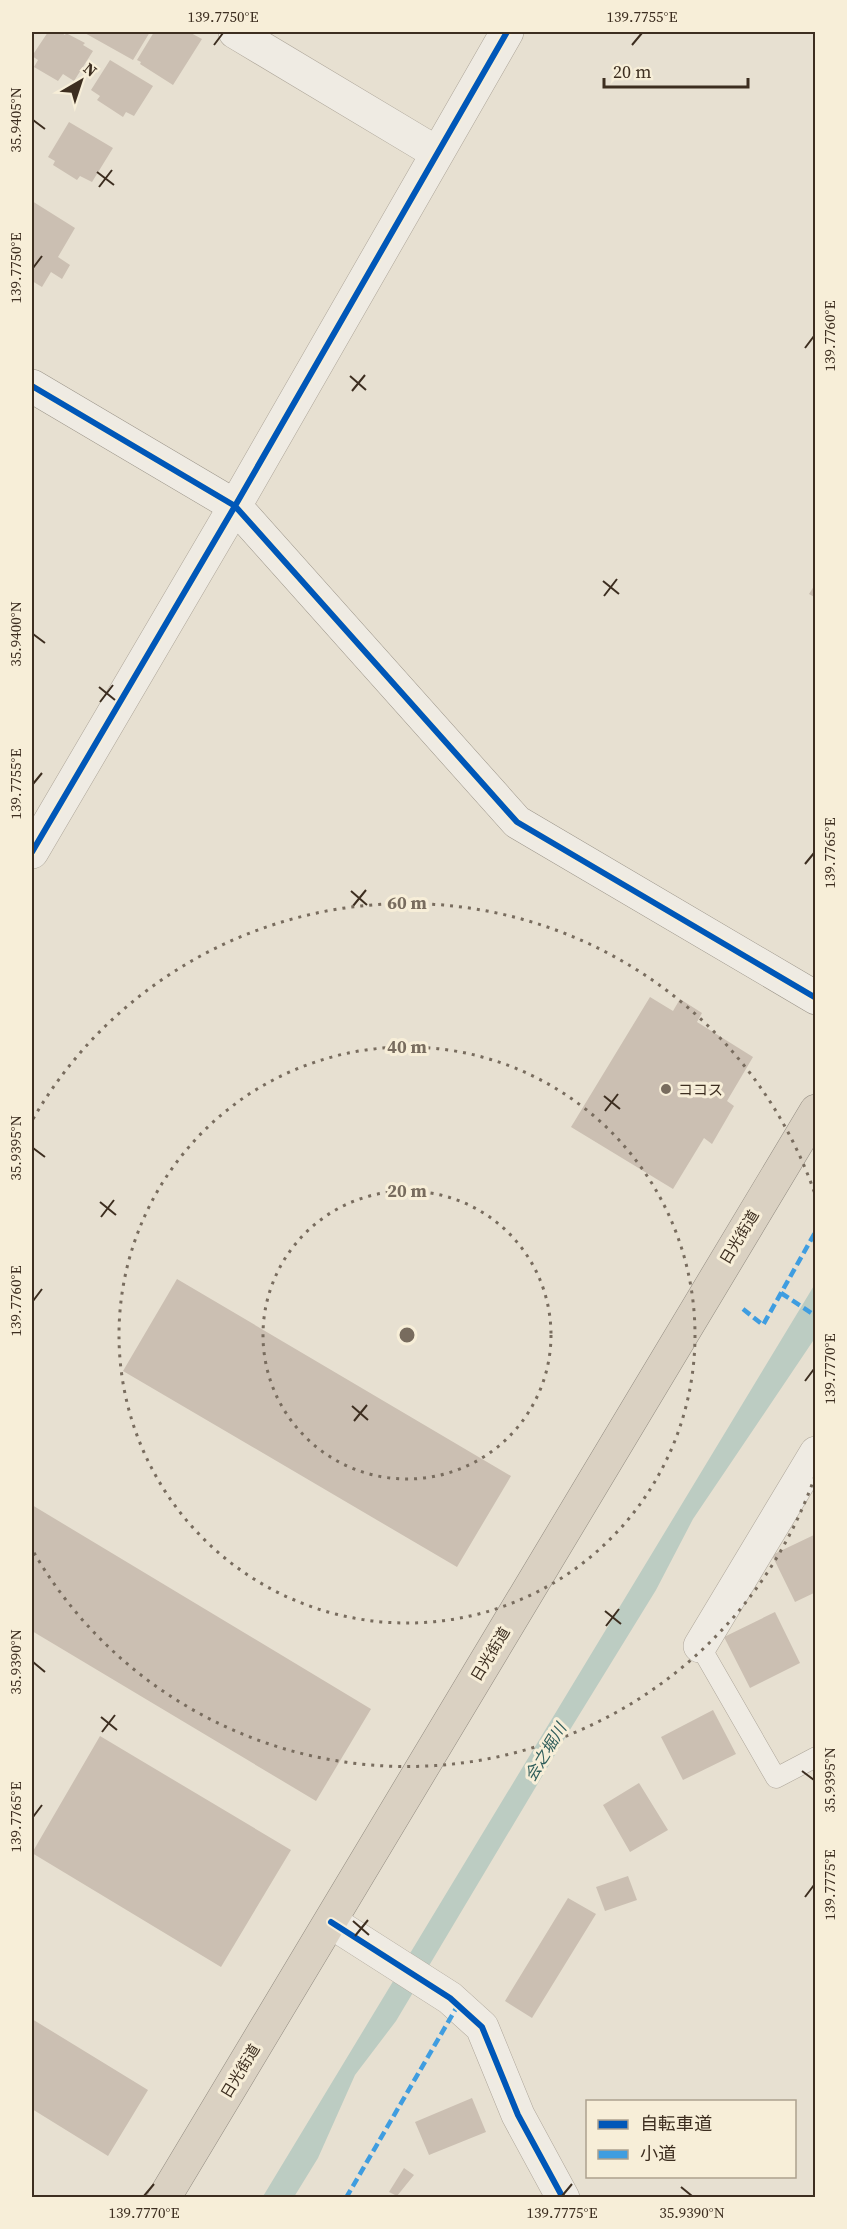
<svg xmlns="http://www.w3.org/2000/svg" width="847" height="2229" viewBox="0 0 847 2229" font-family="'Source Serif 4','Noto Sans JP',serif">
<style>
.water{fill:#bcccc2}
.building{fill:#cbbfb2}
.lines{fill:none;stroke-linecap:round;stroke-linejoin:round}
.lane-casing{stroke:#ada599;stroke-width:21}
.street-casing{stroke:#ada599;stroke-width:34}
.secondary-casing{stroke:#9c958a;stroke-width:34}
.highway-casing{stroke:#928b80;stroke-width:34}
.lane{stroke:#efebe3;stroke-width:20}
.street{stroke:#efebe3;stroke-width:33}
.secondary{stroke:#efebe3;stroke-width:33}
.highway{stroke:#dad1c2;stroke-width:33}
.quiet{stroke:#3f9de0;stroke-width:4.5;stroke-dasharray:9 4.5;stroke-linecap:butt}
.cycleway-casing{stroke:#f7eed8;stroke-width:10}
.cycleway{stroke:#0057b8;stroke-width:6}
.ticks{fill:none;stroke:#3d2e20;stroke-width:2}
.ring{fill:none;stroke:#786c5e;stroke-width:3;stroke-dasharray:3 6}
.poi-dot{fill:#786c5e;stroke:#f7eed8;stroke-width:2}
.labels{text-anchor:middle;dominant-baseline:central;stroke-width:6;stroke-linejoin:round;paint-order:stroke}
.poi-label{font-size:15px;fill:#3d2e20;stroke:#f7eed8;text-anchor:start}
.street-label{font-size:15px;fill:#3d2e20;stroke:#f7eed8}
.water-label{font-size:16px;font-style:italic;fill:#2f5d5a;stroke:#f7eed8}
.centre{fill:#786c5e;stroke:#f7eed8;stroke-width:3}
.ring-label{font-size:18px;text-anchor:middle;font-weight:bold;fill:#786c5e;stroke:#f7eed8;stroke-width:6;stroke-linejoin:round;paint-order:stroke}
.neatline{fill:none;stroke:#3d2e20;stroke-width:2}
.ticks-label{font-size:15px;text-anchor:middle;fill:#3d2e20}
</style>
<rect width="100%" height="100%" fill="#e7e0d1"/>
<path class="water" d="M815,1284V1338L693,1519L656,1590L568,1733L396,2021L355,2075L318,2158L294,2197L262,2198Z"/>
<path class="building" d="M48,32H60L65,35L66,33L85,43L83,45L93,51L74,81L63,74L58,81L34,67L38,60L32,56Z
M83,32H150L133,60Z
M154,32H189L202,39L173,85L140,64L141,62L137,60Z
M110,60L153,86L134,116L126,112L123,117L97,100L100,96L91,90Z
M69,122L113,148L92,182L80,176L77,180L53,165L55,161L48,157Z
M32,201L75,228L58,257L70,265L62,279L51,272L42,287L32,281Z
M816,583V598L809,594Z
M650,997L673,1011L680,999L702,1013L697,1022L753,1057L727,1101L734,1106L712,1144L704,1138L673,1189L571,1127Z
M177,1279L511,1476L457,1567L123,1371Z
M32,1505L371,1709L316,1801L32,1631Z
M816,1534V1592L795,1602L772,1555Z
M775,1612L800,1663L750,1688L724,1637Z
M713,1710L736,1754L683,1780L661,1737Z
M100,1736L291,1850L221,1967L32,1853Z
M639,1783L668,1830L630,1852L603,1805Z
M628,1876L637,1900L605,1911L596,1887Z
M568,1898L596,1914L532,2018L505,2001Z
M32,2019L148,2090L108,2156L32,2109Z
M472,2098L486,2132L429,2155L415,2122Z
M404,2168L414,2175L397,2196L389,2192Z"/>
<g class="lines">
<g class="lane-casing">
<path id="lane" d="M700,1646L776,1778L816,1757"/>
</g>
<g class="street-casing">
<path id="street" d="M235,32L437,153
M32,852L235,506L507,32
M700,1646L816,1453
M331,1922L450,1998L482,2027L518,2115L563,2198"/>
</g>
<g class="secondary-casing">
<path id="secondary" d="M32,386L235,506L517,822L816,998"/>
</g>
<g class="highway-casing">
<path id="highway" d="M164,2198L816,1111"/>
</g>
<use href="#lane" class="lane"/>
<use href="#street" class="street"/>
<use href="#secondary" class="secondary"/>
<use href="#highway" class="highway"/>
<path class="quiet" d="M781,1293L816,1316
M743,1309L763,1325L816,1231
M346,2198L458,2005"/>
<g class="cycleway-casing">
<path id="cycleway" d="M32,386L235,506L517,822L816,998
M32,852L235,506L507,32
M331,1922L450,1998L482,2027L518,2115L563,2198"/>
</g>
<use href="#cycleway" class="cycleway"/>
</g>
<path class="ticks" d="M214,45L223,33M632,45L642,33M33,120L45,129M97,172L114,185M99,187L112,170M33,268L42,256M805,348L814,336M350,376L366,390M352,391L365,375M603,581L619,594M604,596L617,579M33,634L45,643M99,687L115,700M100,702L113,685M33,784L42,773M805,864L814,853M351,891L367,905M353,906L366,890M604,1096L620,1109M605,1111L618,1094M33,1148L45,1157M100,1202L116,1215M101,1217L114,1200M33,1301L42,1289M805,1381L814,1369M352,1406L368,1420M354,1421L367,1405M605,1611L621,1624M606,1626L619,1609M33,1662L45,1672M101,1717L117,1730M102,1732L115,1715M802,1771L814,1780M33,1817L42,1805M805,1897L814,1885M353,1921L369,1935M355,1936L368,1920M681,2187L692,2196M144,2196L154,2184M562,2196L572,2184"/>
<g class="ring">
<circle cx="407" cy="1335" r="144"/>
<circle cx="407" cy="1335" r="288"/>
<path d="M815 1476A432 432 0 0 1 33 1551M33 1119A432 432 0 0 1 815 1194"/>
</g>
<circle class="poi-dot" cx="666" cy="1089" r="6"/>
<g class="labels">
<g class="poi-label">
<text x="678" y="1089">ココス</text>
</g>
<g class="street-label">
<text transform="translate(739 1237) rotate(-59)">日光街道</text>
<text transform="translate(490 1654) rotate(-59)">日光街道</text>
<text transform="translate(240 2071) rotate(-59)">日光街道</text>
</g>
<g class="water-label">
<text transform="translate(545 1752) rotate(-59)">会之堀川</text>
</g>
</g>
<circle cx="407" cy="1335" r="9" class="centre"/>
<g class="ring-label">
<text x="407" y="909">60 m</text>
<text x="407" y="1053">40 m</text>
<text x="407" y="1197">20 m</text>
</g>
<rect width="847" height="2229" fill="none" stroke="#f7eed8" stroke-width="66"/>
<rect x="586" y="2100" width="210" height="78" fill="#f7eed8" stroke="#ada18e" stroke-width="1.5"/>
<rect x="598" y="2120" width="30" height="9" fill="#0057b8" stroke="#ada18e" stroke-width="1.5"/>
<text x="640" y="2130" font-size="18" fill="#3d2e20">自転車道</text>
<rect x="598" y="2150" width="30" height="9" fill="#3f9de0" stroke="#ada18e" stroke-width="1.5"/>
<text x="640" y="2160" font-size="18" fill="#3d2e20">小道</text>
<g transform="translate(81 81) rotate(39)" stroke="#f7eed8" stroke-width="4.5" paint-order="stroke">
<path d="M0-4.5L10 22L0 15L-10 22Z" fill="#3d2e20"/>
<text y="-9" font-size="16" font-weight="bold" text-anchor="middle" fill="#3d2e20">N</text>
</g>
<path d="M604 78v9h144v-9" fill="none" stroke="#3d2e20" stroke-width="3"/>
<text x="613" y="78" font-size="18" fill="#3d2e20" stroke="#f7eed8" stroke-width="4.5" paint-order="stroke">20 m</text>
<rect x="33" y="33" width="781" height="2163" class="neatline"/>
<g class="ticks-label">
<text x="223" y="22">139.7750°E</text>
<text x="642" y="22">139.7755°E</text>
<text transform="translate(16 120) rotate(-90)" y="5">35.9405°N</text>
<text transform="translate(16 268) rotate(-90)" y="5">139.7750°E</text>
<text transform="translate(830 336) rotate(-90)" y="5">139.7760°E</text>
<text transform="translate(16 634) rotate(-90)" y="5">35.9400°N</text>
<text transform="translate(16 784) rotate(-90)" y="5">139.7755°E</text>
<text transform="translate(830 853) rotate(-90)" y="5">139.7765°E</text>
<text transform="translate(16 1148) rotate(-90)" y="5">35.9395°N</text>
<text transform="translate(16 1301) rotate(-90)" y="5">139.7760°E</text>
<text transform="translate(830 1369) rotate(-90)" y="5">139.7770°E</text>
<text transform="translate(16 1662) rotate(-90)" y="5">35.9390°N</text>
<text transform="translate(830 1780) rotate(-90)" y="5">35.9395°N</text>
<text transform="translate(16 1817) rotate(-90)" y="5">139.7765°E</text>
<text transform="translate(830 1885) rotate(-90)" y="5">139.7775°E</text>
<text x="144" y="2218">139.7770°E</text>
<text x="562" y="2218">139.7775°E</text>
<text x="692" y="2218">35.9390°N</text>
</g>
</svg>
